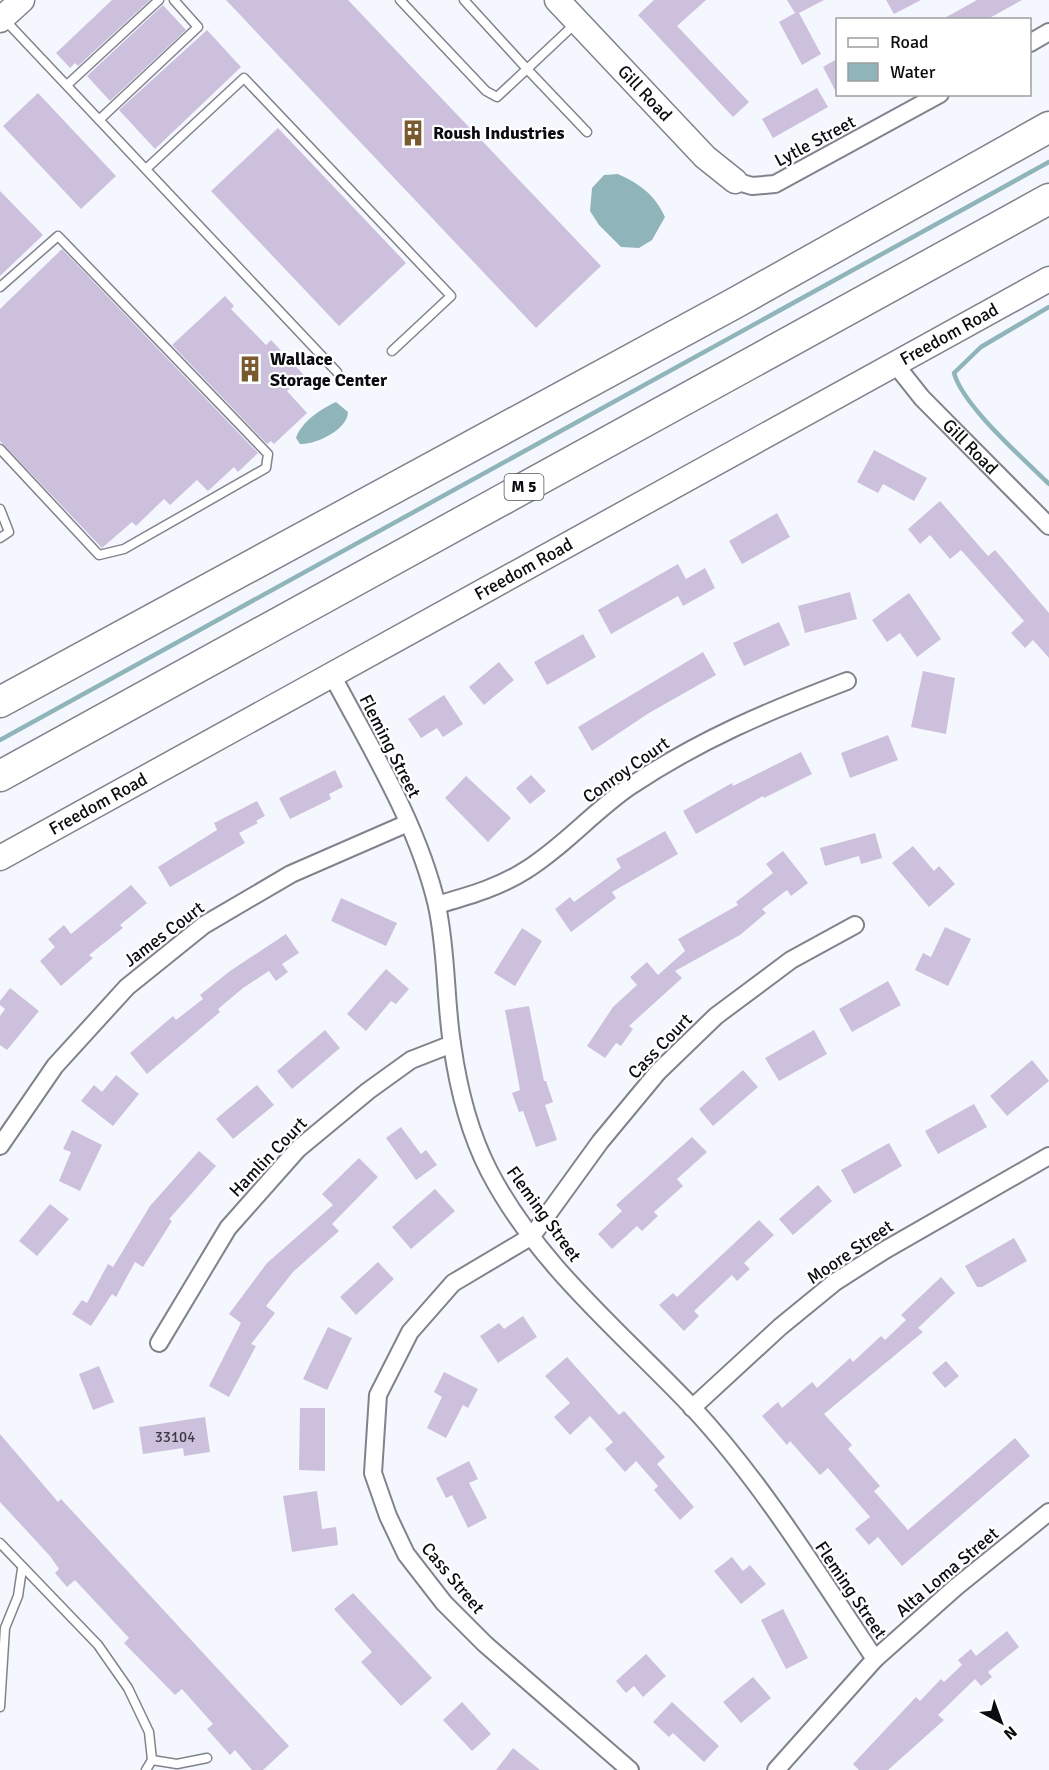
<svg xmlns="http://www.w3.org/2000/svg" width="1049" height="1770" viewBox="0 0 1049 1770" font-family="Signika,sans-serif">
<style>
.water{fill:#8fb5ba}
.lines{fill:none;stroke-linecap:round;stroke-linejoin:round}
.stream{stroke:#8fb5ba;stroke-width:4.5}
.building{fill:#ccc0dd}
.lane-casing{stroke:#80838c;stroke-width:11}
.street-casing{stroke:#80838c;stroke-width:20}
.secondary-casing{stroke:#80838c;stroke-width:27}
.highway-casing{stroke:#80838c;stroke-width:33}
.lane{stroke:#fff;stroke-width:8}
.street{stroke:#fff;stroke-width:16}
.secondary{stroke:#fff;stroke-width:24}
.highway{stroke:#fff;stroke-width:30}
.labels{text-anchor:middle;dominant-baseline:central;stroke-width:4.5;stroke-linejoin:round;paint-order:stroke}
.number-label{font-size:15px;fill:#3b3942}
.shield{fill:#fff;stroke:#545557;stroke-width:1.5}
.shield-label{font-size:16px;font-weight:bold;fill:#0b0c0f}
.street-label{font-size:18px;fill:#0b0c0f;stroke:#fff}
.poi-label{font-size:18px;font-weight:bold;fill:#0b0c0f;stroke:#fff;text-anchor:start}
</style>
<rect width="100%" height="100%" fill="#f5f7fe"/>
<path class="water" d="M618,174C640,184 655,195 665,217L652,240L639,248L621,247L599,225L590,211L592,188L604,175Z
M336,402L348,412C348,429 316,445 300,444L296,438C302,421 321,409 336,402Z"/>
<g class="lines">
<path class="stream" d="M1049,307L981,347L954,373C963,406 1023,458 1049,484
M0,740L1049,162"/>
</g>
<path class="building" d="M112,0H150L78,66L75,63L70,68L56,53Z
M226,0H348L601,266L536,328Z
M654,0H706L677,26L749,102L733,117L638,15Z
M787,0H824L799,13L821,54L802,65L779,22L795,13Z
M886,0H921L894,14Z
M977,0H1022L986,20H941Z
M163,5L186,30L110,101L87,76Z
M207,30L241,67L155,149L119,110Z
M837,59V94L823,67Z
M817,88L828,107L773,138L762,119Z
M38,93L116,176L81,209L3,126Z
M278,128L406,263L339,326L211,191Z
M0,191L43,235L0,276Z
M62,249L258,453L238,472L234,467L208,491L197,480L170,505L164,499L136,526L132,522L102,548L0,441V309Z
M225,296L234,306L231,309L266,345L271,340L304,375L287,391L307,413L274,444L271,441L267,444L172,345Z
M874,450L927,478L914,501L883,484L878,493L857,482Z
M940,501L988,556L995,550L1049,613V658L1033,640L1025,648L1011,633L1024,621L961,550L950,559L930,535L920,544L908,529Z
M777,513L790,537L742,564L729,541Z
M678,564L686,579L705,568L715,588L683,606L678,596L611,634L598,610Z
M850,592L857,619L805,633L798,606Z
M909,593L941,639L917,657L900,633L887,642L872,620Z
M779,622L790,645L744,666L733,643Z
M583,634L596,657L547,685L534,662Z
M703,652L716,675L649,713L592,751L578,727Z
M499,662L514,680L484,705L469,687Z
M923,671L955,678L946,734L911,727Z
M444,695L463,724L443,737L437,728L421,738L408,719Z
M888,735L898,760L850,778L841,753Z
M801,752L812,774L764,798L763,796L696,834L683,811L732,783L733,786Z
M335,770L343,787L329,794L331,799L290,819L279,798Z
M531,775L546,791L530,804L516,788Z
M466,776L511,818L488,842L445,798Z
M257,801L265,816L256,821L258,823L239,833L245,843L170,887L158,867L217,830L214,823Z
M665,831L678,854L612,892L616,898L571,932L555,909L570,897L574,902L621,868L616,859Z
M875,833L882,858L861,864L859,856L825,866L820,848Z
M913,846L934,871L939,866L955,884L929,907L892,863Z
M783,851L808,883L791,896L787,890L762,909L766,913L740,935L675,971L682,978L629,1026L633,1029L621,1046L616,1043L605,1058L587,1046L613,1007L637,985L630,977L647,962L658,975L685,951L678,939L738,905L736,902L773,873L766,864Z
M131,885L147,903L120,925L123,928L89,955L93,958L61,986L40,961L55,947L48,939L64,925L71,934Z
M341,898L397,923L386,946L331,921Z
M945,927L971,939L948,986L915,970L923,953L931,957Z
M522,928L542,941L515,986L494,973Z
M286,934L299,953L282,964L288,972L276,981L269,971L243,988L218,1009L220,1012L147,1074L130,1053L173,1016L176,1020L203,999L200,995L230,971Z
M386,969L409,989L396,1004L391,1001L366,1031L347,1014Z
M888,981L901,1005L852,1032L839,1009Z
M10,988L39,1011L7,1050L0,1045V1016L5,1009L0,1005V1001Z
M529,1006L544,1081H546L553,1102L545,1105L557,1140L536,1147L523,1111L519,1112L512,1093L520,1090L505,1010Z
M325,1030L340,1048L292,1089L277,1071Z
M814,1030L827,1054L779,1081L765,1058Z
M1032,1060L1049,1081L1007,1116L990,1096Z
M743,1070L758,1087L713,1126L699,1109Z
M116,1075L139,1094L113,1126L81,1101L94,1085L102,1092Z
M257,1085L274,1105L233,1139L216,1119Z
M974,1104L987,1127L938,1154L925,1131Z
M401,1127L421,1154L426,1150L437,1165L416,1180L386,1138Z
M72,1130L102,1145L80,1191L59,1181L71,1152L63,1149Z
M692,1137L707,1152L677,1179L683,1186L654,1212L658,1216L642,1231L637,1226L612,1249L598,1234L622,1211L616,1205Z
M889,1143L902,1166L854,1194L841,1170Z
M199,1151L216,1166L169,1219L172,1221L143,1267L135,1262L116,1297L112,1294L91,1326L72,1314L82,1300L87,1303L108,1264L113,1267L150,1206Z
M359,1158L378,1177L332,1224L339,1231L293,1272L266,1306L275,1313L251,1344L256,1346L229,1397L209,1386L241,1323L229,1314L267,1263L333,1205L322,1194Z
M818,1185L832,1201L793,1235L779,1219Z
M435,1189L455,1211L411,1249L392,1227Z
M50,1204L69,1219L37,1256L19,1241Z
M759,1220L774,1235L744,1263L750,1269L737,1281L732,1275L694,1311L699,1316L684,1331L659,1305L673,1293L677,1297Z
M1014,1238L1027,1261L982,1287H977L965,1266Z
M378,1262L394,1279L356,1315L340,1297Z
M941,1277L955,1293L918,1328L923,1332L824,1414L852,1445L848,1449L880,1486L874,1491L908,1530L1015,1438L1030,1456L902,1566L878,1537L869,1545L855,1529L870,1517L828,1468L820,1475L790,1441L787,1445L762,1416L778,1402L782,1408L812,1382L817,1388L850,1358L853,1362L881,1336L885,1340L906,1320L901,1315Z
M523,1316L537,1337L498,1363L480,1336L499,1323L504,1329Z
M328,1327L352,1338L327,1390L303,1379Z
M567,1357L619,1415L624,1411L665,1457L657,1464L694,1507L680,1520L654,1490L658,1486L636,1461L625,1472L605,1449L613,1442L590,1416L570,1435L554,1417L570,1403L545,1376Z
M946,1361L959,1376L945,1388L932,1373Z
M99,1366L114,1402L93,1410L79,1374Z
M444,1372L478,1389L468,1408L463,1405L446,1438L427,1428L442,1397L434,1392Z
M300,1408H325V1471L299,1470Z
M205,1417L210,1452L184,1456L183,1448L143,1454L139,1427Z
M0,1434L58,1502L61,1499L289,1746L263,1770H252L235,1750L230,1755L207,1729L213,1724L182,1689L175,1695L124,1643L129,1638L75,1580L67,1587L55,1573L59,1569L50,1556L0,1502Z
M469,1461L478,1479L469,1483L487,1518L468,1528L452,1495L446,1498L436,1478Z
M317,1491L322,1529L336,1527L338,1545L292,1552L283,1496Z
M732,1557L743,1571L750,1565L766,1584L741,1604L714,1571Z
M353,1593L432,1678L401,1706L361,1662L372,1652L334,1609Z
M783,1609L808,1658L786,1669L761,1620Z
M1007,1631L1019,1647L988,1672L992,1677L981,1686L975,1679L938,1715L944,1720L888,1770H859L853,1764L916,1697L920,1701L941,1679L944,1682L962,1665L958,1660L971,1649L976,1656Z
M646,1654L666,1676L643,1697L634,1686L626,1693L616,1681Z
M753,1677L771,1698L741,1723L723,1702Z
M462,1702L491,1734L472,1751L443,1720Z
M672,1702L719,1746L704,1762L673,1733L669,1737L653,1722Z
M513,1748L540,1770H496Z"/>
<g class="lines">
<g class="lane-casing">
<path id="lane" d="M400,0L486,91L497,97L527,69L587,132
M464,0L527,69L577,22
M3,18L337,372
M67,85L159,0
M99,120L198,27L174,0
M146,169L244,78L451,296L392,351
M0,287L58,236L268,454L266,468L124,549L99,555L0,449
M0,509L9,532L0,538
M0,1543L98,1645L128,1688L149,1732L152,1760L146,1770
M0,1707L5,1628L18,1596L22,1569
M152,1760L177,1764L207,1758"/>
</g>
<g class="street-casing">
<g id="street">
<path d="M1030,43L1049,32"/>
<path d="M735,181L752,186L775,184L940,94"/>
<path id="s1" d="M895,364L922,398L1049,526"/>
<path d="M332,675C371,749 418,824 437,906C447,952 445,998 452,1044C458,1087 469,1132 489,1171C537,1264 622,1333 692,1407C762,1482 818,1574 875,1659"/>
<path d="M437,905C468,896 498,888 526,870C563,847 593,812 629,787C699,740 768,711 847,681"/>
<path d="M0,1146L55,1066L127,987L204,925L291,874L408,823"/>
<path d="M159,1343L228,1228L298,1149L368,1091L411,1060L452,1044"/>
<path d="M692,1408L780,1327L835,1282L885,1250L1049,1156"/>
<path d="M630,1770L485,1644L444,1603L406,1554L388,1516L373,1473L378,1395L410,1332L453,1283L532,1236L600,1142L658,1072L716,1016L791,960L855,925"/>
<path d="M776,1770L875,1659L956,1587L1049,1512"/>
</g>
</g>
<g class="secondary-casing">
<g id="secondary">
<path id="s2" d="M557,0L705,157L735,181"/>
<path d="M0,20L22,0"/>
<path id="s3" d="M0,858L1049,279"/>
</g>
</g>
<g class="highway-casing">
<path id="highway" d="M0,702L735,303L1049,127
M0,776L1049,199"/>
</g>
<use href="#lane" class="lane"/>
<use href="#street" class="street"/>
<use href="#secondary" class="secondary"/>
<use href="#highway" class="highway"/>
</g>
<defs>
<g id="building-bare" transform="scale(2.07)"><path d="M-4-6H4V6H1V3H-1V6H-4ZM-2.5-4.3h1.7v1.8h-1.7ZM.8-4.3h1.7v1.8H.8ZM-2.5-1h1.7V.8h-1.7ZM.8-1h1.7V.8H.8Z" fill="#795a2f" stroke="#fff" stroke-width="2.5" paint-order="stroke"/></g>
</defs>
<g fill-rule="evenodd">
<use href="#building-bare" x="413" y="133"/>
<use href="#building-bare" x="250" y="369"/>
</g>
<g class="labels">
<g class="number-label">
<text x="175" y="1437">33104</text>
</g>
<rect class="shield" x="504.5" y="474" width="39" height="26" rx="4.5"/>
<g class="shield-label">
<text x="524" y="487">M 5</text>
</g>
<g class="street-label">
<text stroke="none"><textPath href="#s2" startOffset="128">Gill Road</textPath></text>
<text transform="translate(815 141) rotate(-28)">Lytle Street</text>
<text stroke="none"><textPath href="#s3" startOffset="1084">Freedom Road</textPath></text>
<text stroke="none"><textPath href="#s1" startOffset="112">Gill Road</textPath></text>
<text stroke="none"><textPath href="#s3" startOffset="598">Freedom Road</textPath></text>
<text transform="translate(390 746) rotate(63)">Fleming Street</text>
<text transform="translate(626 770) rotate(-35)">Conroy Court</text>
<text stroke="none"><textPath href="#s3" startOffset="112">Freedom Road</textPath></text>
<text transform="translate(164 934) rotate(-37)">James Court</text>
<text transform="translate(660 1046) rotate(-46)">Cass Court</text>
<text transform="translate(268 1157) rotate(-46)">Hamlin Court</text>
<text transform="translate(544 1214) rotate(54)">Fleming Street</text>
<text transform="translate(850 1252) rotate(-34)">Moore Street</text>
<text transform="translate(947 1572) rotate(-40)">Alta Loma Street</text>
<text transform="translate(453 1578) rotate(50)">Cass Street</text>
<text transform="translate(851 1590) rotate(56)">Fleming Street</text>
</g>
<g class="poi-label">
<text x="433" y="133">Roush Industries</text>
<text x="270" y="359">Wallace<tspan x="270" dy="21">Storage Center</tspan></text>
</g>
</g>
<rect x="836" y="18" width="195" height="78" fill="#ffffff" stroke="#9d9e9f" stroke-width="1.5"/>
<rect x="848" y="38" width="30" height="9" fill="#ffffff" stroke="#9d9e9f" stroke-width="1.5"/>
<text x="890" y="48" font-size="18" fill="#0b0c0f">Road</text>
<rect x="848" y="63" width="30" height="18" fill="#8fb5ba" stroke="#9d9e9f" stroke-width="1.5"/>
<text x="890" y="78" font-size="18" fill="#0b0c0f">Water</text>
<g transform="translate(1001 1722) rotate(139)" stroke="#ffffff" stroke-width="4.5" paint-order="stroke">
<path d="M0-4.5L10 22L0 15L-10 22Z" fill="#0b0c0f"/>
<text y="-9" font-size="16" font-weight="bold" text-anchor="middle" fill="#0b0c0f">N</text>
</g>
</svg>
